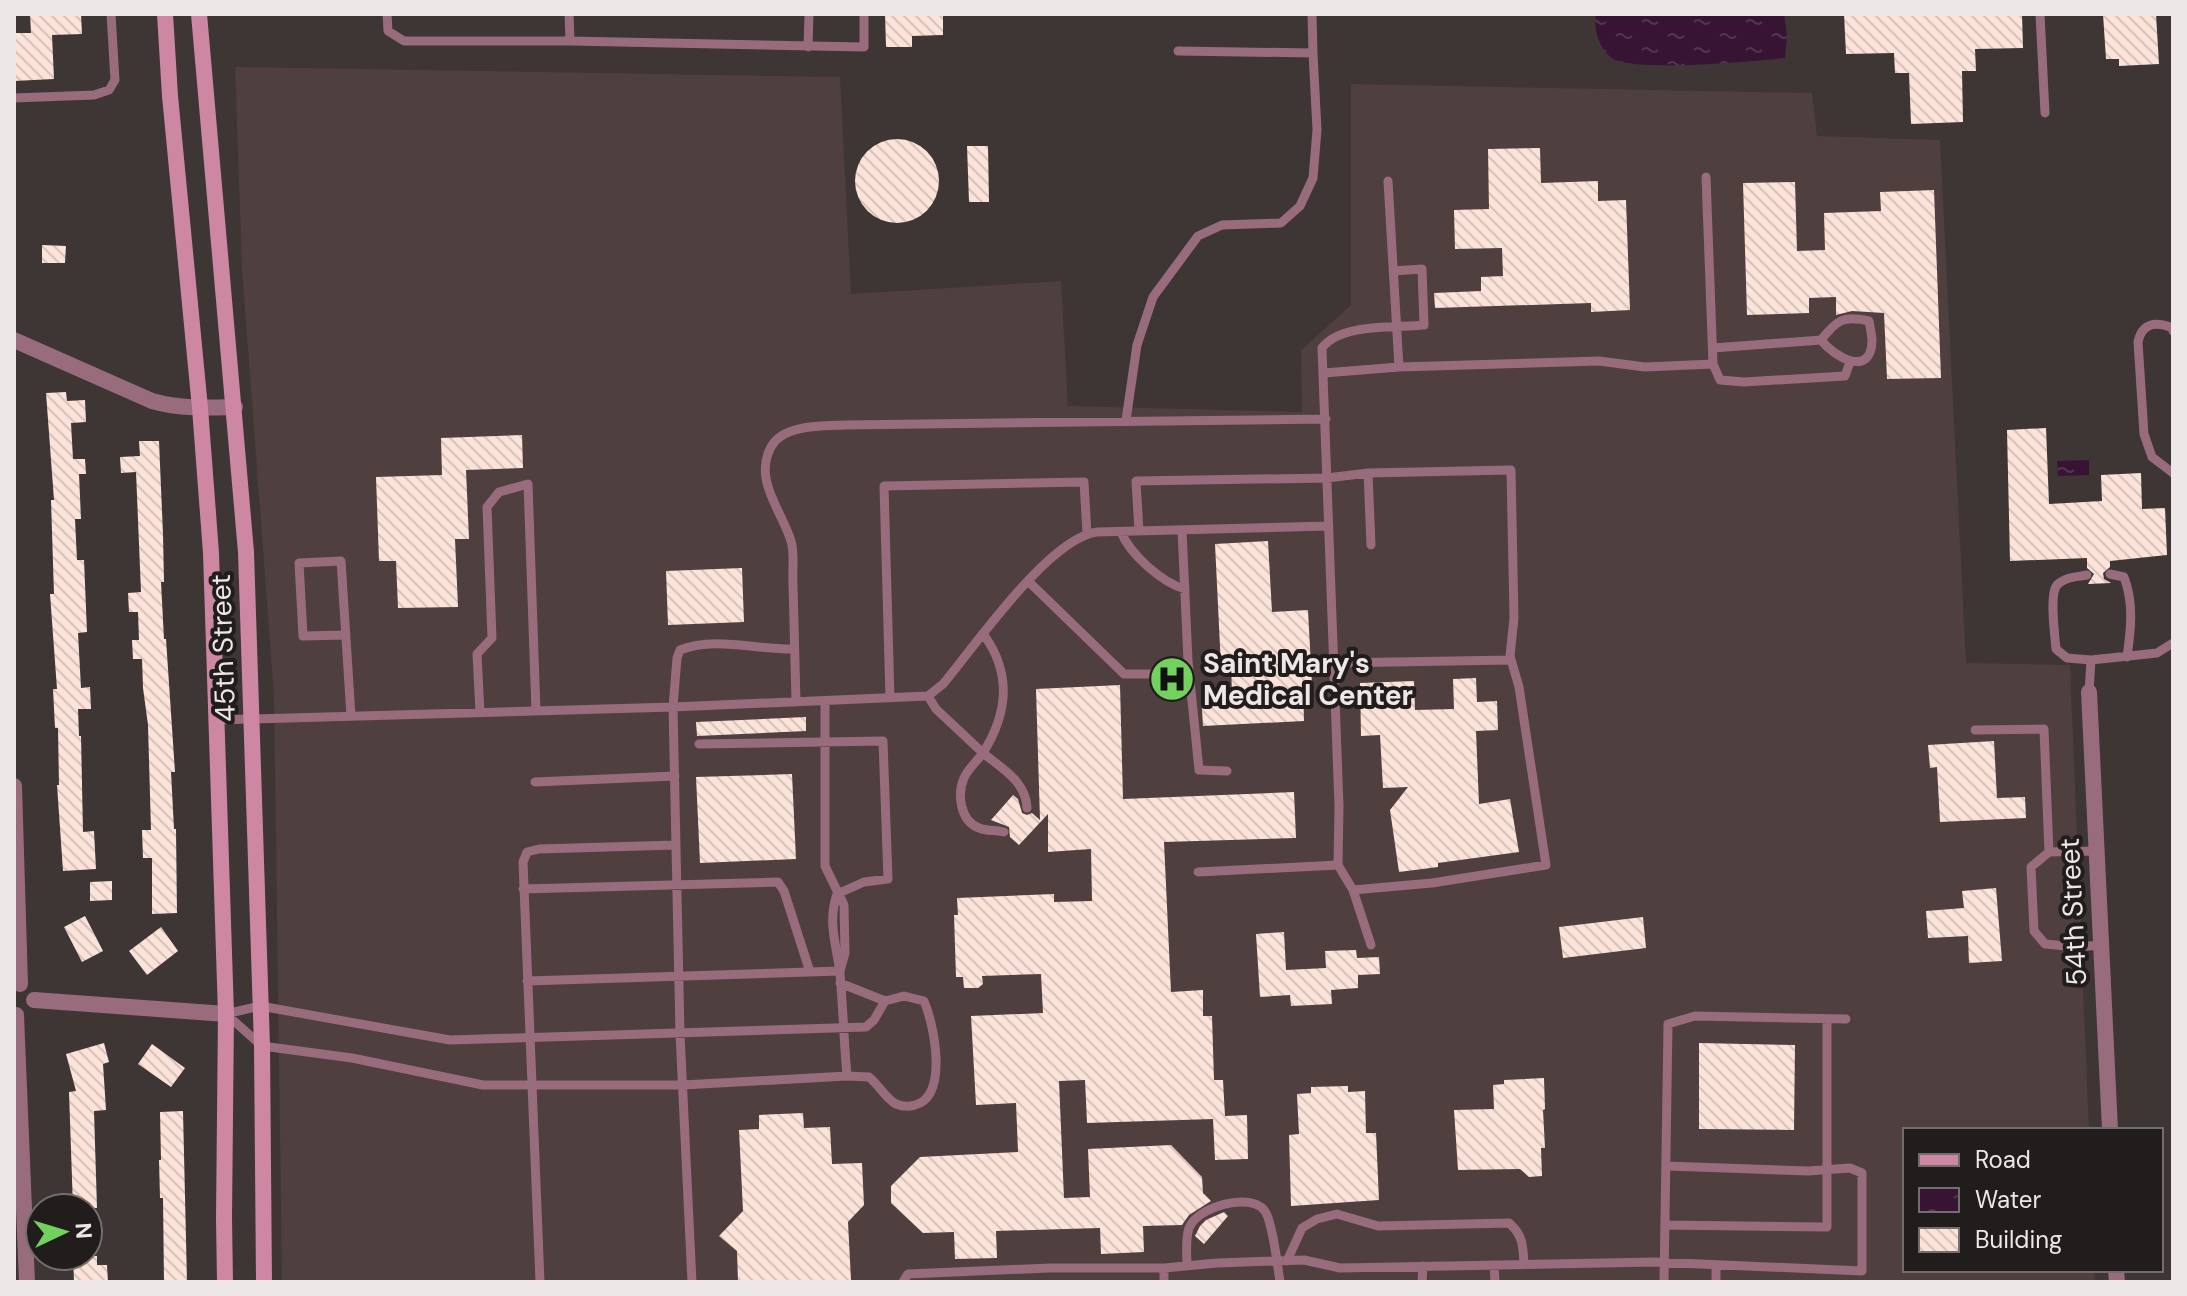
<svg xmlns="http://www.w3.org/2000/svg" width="2187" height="1296" viewBox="0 0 2187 1296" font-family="'DM Sans',sans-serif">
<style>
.built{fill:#4f3f3f}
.water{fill:url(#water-ripples)}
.building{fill:url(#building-back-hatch)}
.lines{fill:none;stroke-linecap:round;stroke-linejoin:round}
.service{stroke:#986b7d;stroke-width:9}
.minor{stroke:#986b7d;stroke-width:16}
.secondary{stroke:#cd87a3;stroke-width:16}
.labels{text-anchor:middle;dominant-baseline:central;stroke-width:8;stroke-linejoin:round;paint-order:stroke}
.street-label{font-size:28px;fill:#ede7e7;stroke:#221d1d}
.poi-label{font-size:28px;font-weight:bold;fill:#ede7e7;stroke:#221d1d;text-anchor:start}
</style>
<defs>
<pattern id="water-ripples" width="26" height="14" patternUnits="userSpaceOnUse" patternTransform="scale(2)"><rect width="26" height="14" fill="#371334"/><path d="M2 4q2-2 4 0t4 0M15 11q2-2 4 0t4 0" fill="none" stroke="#543551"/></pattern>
<pattern id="building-back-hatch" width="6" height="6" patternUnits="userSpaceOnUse" patternTransform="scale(2)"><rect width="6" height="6" fill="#fbe3d9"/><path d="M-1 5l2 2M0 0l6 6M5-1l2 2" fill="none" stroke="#d7c3bb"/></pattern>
</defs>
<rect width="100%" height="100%" fill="#3e3535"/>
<path class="built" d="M235,67L840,77L851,294L1061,281L1068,406L1302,412L1301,350L1351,305V84L1812,93L1817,136L1940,140L1966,663L2070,665L2089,1130H1905V1270H2094L2095,1282H282L274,697L242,269Z"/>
<path class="water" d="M1596,14H1784L1787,35L1785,58C1756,61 1633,73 1612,58C1599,48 1593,29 1596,14Z
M2089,460V475L2058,476L2057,461Z"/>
<path class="building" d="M30,14H81L82,34L52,35L54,79L14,81V33H31Z
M885,14H943V35L912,36V47H886Z
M1844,14H2022L2023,48L1975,49L1976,71H1962L1963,122L1911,124L1909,73H1895L1894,53L1846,54Z
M2103,14H2156L2159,64L2119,66V59H2106Z
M855 181a42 42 0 1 1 84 0a42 42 0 1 1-84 0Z
M967,146H988L989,202H969Z
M1540,148L1541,183L1598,181V201L1626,200L1630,310L1591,312V303L1435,308L1434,293L1481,291V277L1503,276L1502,248L1455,249L1454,210L1489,209L1488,149Z
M1795,182L1797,251L1825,250L1824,213L1881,211L1880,192L1934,190L1941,378L1887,379L1884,313L1852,311L1836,315V297L1809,298V313L1747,315L1743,183Z
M42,245L66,246L65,263H42Z
M66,392L67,401L85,400L86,422L71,423L73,459H85L86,474H79L81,519H75L77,560H84L87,632L78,633L81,688L90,687L91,709H78L79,736H81L83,832L94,831L96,869L63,871L57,785H59L58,728H55L53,689H57L50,594H54L51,500H54L46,393Z
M2046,428L2049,504L2102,501L2101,475L2141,473L2142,509L2165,508L2167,555L2110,561V567L2103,573L2104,579L2111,583L2088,584L2094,574L2087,568V558L2010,561L2007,430Z
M522,435L523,468L466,470L469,539H455L458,607L398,608L396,561H379L376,477L442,475L441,438Z
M139,441H159L163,534L164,582H161L164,639H166L175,772H171L174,829H176L177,913L152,914V858H143L142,830H151L148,725L143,688L142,659H133L132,640H139L138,612H129L128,593L141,592L136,472L121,473L120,457L140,456Z
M1268,541L1272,612L1308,610L1312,685H1303L1304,721L1203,726L1201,694L1232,693L1231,666L1221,667L1215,544Z
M742,568L744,622L668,625L666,571Z
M1476,678L1477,702L1497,701L1498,730L1476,731L1479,804L1510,799L1519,852L1438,863V867L1399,872L1390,810L1408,787L1383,788L1380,735L1361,736L1360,683L1414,681L1415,710L1454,709L1453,679Z
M1120,685L1123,799L1294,792L1296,838L1164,842L1171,992L1203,990V1016H1212L1214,1080H1223L1225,1116L1247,1115L1248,1159L1215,1160L1213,1119L1087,1123L1085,1080L1059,1081L1064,1198L1090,1197L1088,1149L1171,1145L1202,1177L1203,1193L1211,1201L1189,1215L1182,1225L1143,1226L1144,1252L1101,1254L1100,1228L996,1231L997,1258L955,1259L954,1232L923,1233L891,1203V1186L920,1157L1018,1152L1016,1103L976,1105L971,1016L1043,1013L1041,974L982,976L983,984L978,988H964L963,977H956L954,915H958L957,898L1054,894V902L1092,901L1091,849L1048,852V814L1019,845L1010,837L1009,827L991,820L1013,795L1018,799L1022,813L1027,815L1032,813L1040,820L1036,689Z
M806,717V731L697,736L696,722Z
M1994,741L1997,798L2025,797L2026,818L1940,822L1937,767L1930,768L1928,745Z
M792,774L796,859L700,863L696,777Z
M112,881V900L90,901V882Z
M1996,888L2002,961L1969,963L1968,936L1928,938L1926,911L1964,908L1962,891Z
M85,916L103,951L82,962L64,927Z
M1643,917L1646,948L1563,958L1559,927Z
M161,927L178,951L147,975L129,951Z
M1284,932L1286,970L1326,968L1325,951L1356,950L1357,958L1379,957L1380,974L1358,975V988L1331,990L1332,1004L1291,1006L1290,995L1260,997L1256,934Z
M104,1043L109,1062L103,1064L106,1110L94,1111L97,1208H73L69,1092L76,1091L66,1054Z
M1699,1043L1795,1045L1794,1130L1699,1129Z
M152,1044L185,1068L171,1087L138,1064Z
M1544,1078L1545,1109L1543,1110L1545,1148H1541L1542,1176L1529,1177L1520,1169L1458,1170L1454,1110L1494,1109L1493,1085L1504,1084V1080Z
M1348,1086V1092L1365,1091L1366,1133H1376L1379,1200L1291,1206L1289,1135L1299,1134L1297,1094L1311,1093V1087Z
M183,1111L187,1282H164L163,1198H160L159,1160H161L160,1112Z
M803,1113L804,1128L830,1127L832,1164L862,1163L864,1205L848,1222L851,1280L738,1282L737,1251L719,1236L743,1211L739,1130L759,1129V1115Z
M1224,1212L1228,1216L1204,1244L1195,1236L1200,1226L1206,1220Z
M73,1256H97V1265H107L108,1282H74Z"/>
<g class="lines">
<path class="service" d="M387,14L388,31L404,41H570L864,47V14
M569,14L570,41
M2040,14L2045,113
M808,47L809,14
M1178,51L1313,53L1312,14
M14,98L94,95L109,90L115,80L111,14
M2173,331V328C2155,321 2142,323 2138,342L2144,434L2152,457L2173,473
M1713,348L1821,340C1837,320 1843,315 1869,321C1870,327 1872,335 1872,341C1871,378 1834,357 1821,340
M1713,364L1720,380L1744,382L1845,376L1850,362
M1399,367L1599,361L1645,367L1713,364L1706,177
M1324,373L1399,367L1388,181
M1126,420L1137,345L1153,297L1198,236L1222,225L1281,223L1300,206L1313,178L1317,130L1313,53
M1368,473L1371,545
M1182,530L1188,661L1199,770L1227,771
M1139,531L1136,481L1327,478L1368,473L1511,470L1514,618L1510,656L1519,687L1546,865L1432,883L1353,890
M1121,532C1130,554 1162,583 1185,589
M2110,574L2124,577C2134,603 2131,629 2127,657
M2087,575C2077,577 2064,577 2057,585C2049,594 2055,636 2056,649L2067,658L2091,660
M1028,581L1124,674H1190
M346,635L303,636L299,563L341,561L351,716
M1334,663L1511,660
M2089,692L2091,660L2157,653L2173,643
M928,696L936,709L983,753C1008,713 1012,674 984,635
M890,698L884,486L1084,482L1087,534
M825,701V866L844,905L845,953L840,971
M796,702C795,663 794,623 793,584C792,571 795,554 791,541C782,511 753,480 771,447C783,424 823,426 845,425L1326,419
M480,713L477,654L492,638L487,507L499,492L528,484L536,711
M216,720L673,707L928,696L943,684C975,646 1049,538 1097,532L1329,526
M1975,730L2044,729L2049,852L2097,851
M699,744L883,741L888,879L864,882L837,894C827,923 837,946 840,974C843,1008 844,1042 847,1076
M535,782L675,776
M1004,832C996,830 986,831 979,828C960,821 957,794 964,778C968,769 977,761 983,753C1001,768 1026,781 1027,808
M2049,852L2031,867L2034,931L2045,944L2077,947L2101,945
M1338,865L1339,806L1322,348C1341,323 1395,328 1424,325L1422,269L1393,271
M1198,872L1338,865L1353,890L1371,945
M523,889L778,882L784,891L810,972
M527,981L840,971
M840,983L885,1001
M904,996L924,1001C934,1024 949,1096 915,1105C909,1107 901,1106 896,1104C885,1098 879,1085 869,1077L847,1076L683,1085H483L352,1058L262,1046L226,1014L260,1006L450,1040L866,1027L874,1020L885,1001Z
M1665,1225L1827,1227V1019
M1287,1261L1302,1228L1317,1219L1337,1214L1378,1226L1509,1223C1523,1235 1523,1246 1524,1264
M1494,1265L1495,1282
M1187,1266C1187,1254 1185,1240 1189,1228C1197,1207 1249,1192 1264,1210C1272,1218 1278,1269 1280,1282
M1164,1268V1282
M540,1282L523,862L527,852L539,849L676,845
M692,1282L680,1034L673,707L677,658L680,650C715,636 757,650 794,649
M903,1282L908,1274L1049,1268H1164L1217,1263L1304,1260L1340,1268L1655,1262L1862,1271V1173L1850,1168L1808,1171L1667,1166
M1422,1282L1423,1266
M1664,1282L1668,1024L1695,1016L1846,1019
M1716,1282V1265"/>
<path class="minor" d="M14,340L152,401C180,409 206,408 235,407
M2089,692L2110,1130
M14,786L20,984
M34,1000L226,1014
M16,1015L27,1282
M2116,1270L2117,1282"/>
<path class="secondary" d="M165,14L170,96L200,408L211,553L226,1014L224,1218L225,1282
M199,14L246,552L262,1046L264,1282"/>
</g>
<defs>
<g id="hospital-disc" transform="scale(2.3)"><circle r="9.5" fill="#73d25d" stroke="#221d1d"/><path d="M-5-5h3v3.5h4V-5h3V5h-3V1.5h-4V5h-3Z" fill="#111"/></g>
</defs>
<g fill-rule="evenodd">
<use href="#hospital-disc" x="1172" y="679"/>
</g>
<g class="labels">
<g class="street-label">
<text transform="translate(223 648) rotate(-92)">45th Street</text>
<text transform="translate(2073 912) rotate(-93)">54th Street</text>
</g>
<g class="poi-label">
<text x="1203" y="663">Saint Mary's<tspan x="1203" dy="32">Medical Center</tspan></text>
</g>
</g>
<rect width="2187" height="1296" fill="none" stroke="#ede7e7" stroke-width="32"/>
<rect x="1903" y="1128" width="260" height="144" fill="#221d1d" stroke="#736e6e" stroke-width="2"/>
<rect x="1919" y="1154" width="40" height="12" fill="#cd87a3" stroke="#736e6e" stroke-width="2"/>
<text x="1975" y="1168" font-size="24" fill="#ede7e7">Road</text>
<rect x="1919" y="1188" width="40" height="24" fill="url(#water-ripples)" stroke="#736e6e" stroke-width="2"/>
<text x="1975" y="1208" font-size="24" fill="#ede7e7">Water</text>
<rect x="1919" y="1228" width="40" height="24" fill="url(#building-back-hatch)" stroke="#736e6e" stroke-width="2"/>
<text x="1975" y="1248" font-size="24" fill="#ede7e7">Building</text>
<g transform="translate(64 1232) rotate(86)"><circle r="38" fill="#221d1d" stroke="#736e6e" stroke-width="2"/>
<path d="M0-6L14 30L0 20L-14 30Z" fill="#73d25d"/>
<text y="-12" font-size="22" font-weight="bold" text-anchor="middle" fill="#ede7e7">N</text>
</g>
</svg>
